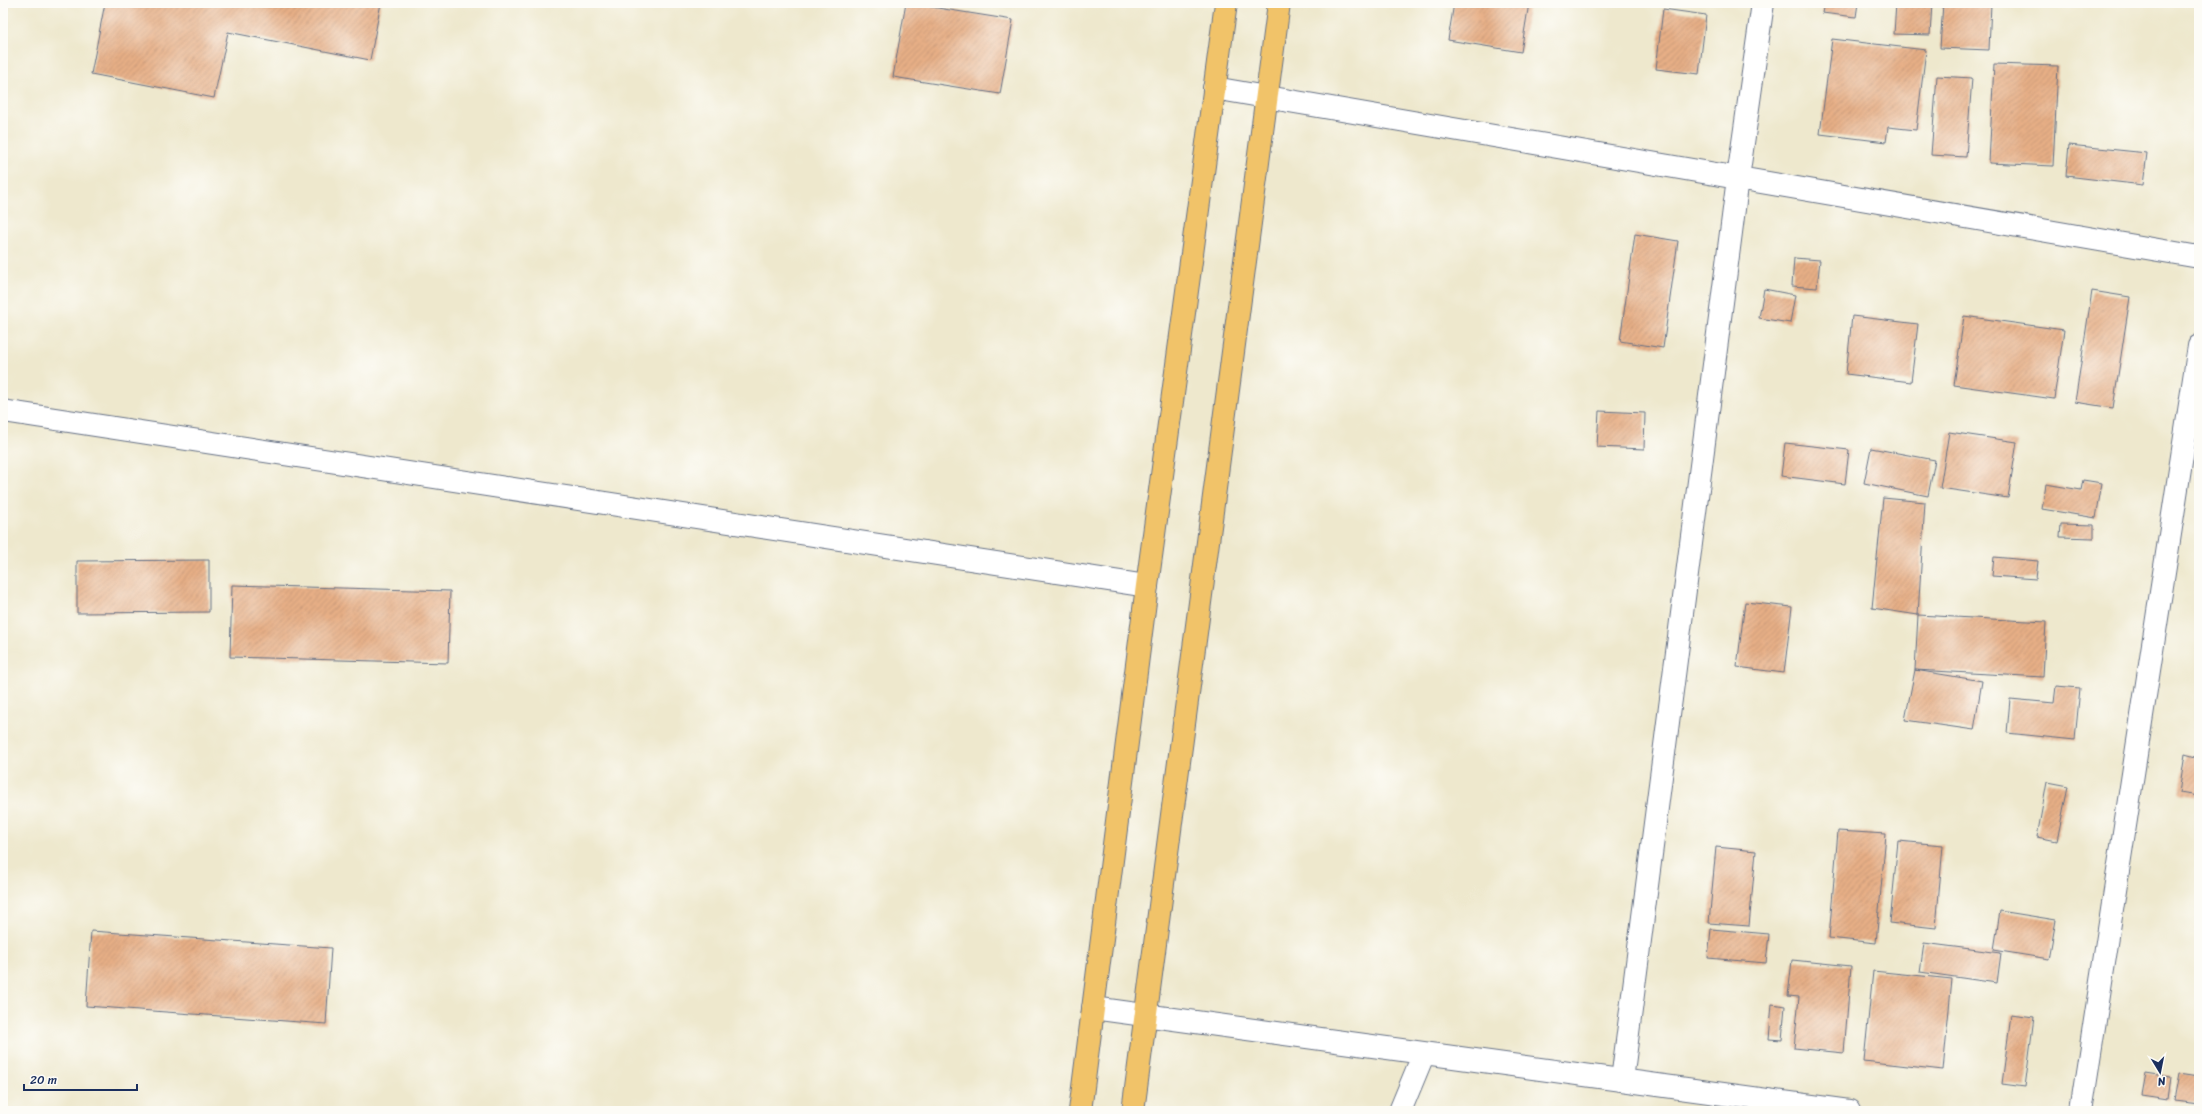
<svg xmlns="http://www.w3.org/2000/svg" width="2202" height="1114" viewBox="0 0 2202 1114" font-family="Sriracha,sans-serif">
<style>
.building{fill:url(#building-hatch)}
.lines{fill:none;stroke-linecap:round;stroke-linejoin:round}
.minor-casing{stroke:#657085;stroke-width:24}
.primary-casing{stroke:#657085;stroke-width:24}
.minor{stroke:#fff;stroke-width:22}
.primary{stroke:#f1c369;stroke-width:22}
</style>
<defs>
<pattern id="building-hatch" width="6" height="6" patternUnits="userSpaceOnUse"><rect width="6" height="6" fill="#e7af86"/><path d="M-1 1l2-2M0 6l6-6M5 7l2-2" fill="none" stroke="#ba8f71"/></pattern>
</defs>
<rect width="100%" height="100%" fill="#fdfcf7"/>
<filter id="ink" filterUnits="userSpaceOnUse"><feTurbulence type="fractalNoise" baseFrequency=".025" numOctaves="2"/><feDisplacementMap in="SourceGraphic" scale="8" xChannelSelector="R" yChannelSelector="G"/><feConvolveMatrix kernelMatrix="1 2 1 2 8 2 1 2 1" color-interpolation-filters="sRGB"/></filter>
<filter id="wash" filterUnits="userSpaceOnUse"><feTurbulence type="fractalNoise" baseFrequency=".012" numOctaves="4" result="noise"/><feDisplacementMap in="SourceGraphic" scale="16" xChannelSelector="R" yChannelSelector="G"/><feGaussianBlur stdDeviation="0.9" result="paint"/><feColorMatrix in="noise" values="0 0 0 0 0 0 0 0 0 0 0 0 0 0 0 0 0 1.4 0 .05"/><feComposite in="paint" operator="in"/></filter>
<g filter="url(#wash)">
<rect width="100%" height="100%" fill="#eee8cd"/>
<g id="blocks">
<path class="building" d="M105,3H381L370,60L228,32L214,98L91,74Z
M906,3L1013,20L1000,94L893,77Z
M1454,3H1529L1521,52L1448,40Z
M1824,3H1858L1856,17L1822,13Z
M1896,3H1932L1930,35L1894,34Z
M1943,3H1991L1989,50L1940,48Z
M1663,9L1706,15L1699,74L1656,69Z
M1832,39L1926,50L1916,130L1888,127L1886,142L1820,134Z
M1994,64L2058,66L2053,166L1989,163Z
M1937,76L1972,78L1966,157L1931,155Z
M2069,145L2147,153L2143,185L2066,176Z
M1635,234L1678,241L1663,348L1620,341Z
M1794,258L1820,260L1817,288L1792,286Z
M1764,289L1795,295L1790,323L1759,318Z
M2092,291L2130,297L2113,408L2075,402Z
M1852,316L1918,324L1911,382L1846,374Z
M1964,316L2064,330L2054,399L1954,385Z
M1599,411L1645,413L1644,449L1597,447Z
M1949,432L2017,442L2008,498L1940,488Z
M1785,443L1849,450L1845,484L1781,476Z
M1871,448L1935,460L1928,496L1864,483Z
M2083,480L2102,483L2096,518L2042,509L2046,484L2081,490Z
M1883,498L1925,502L1918,615L1872,608Z
M2061,524L2094,525V538L2060,537Z
M1994,557L2038,561L2036,579L1992,576Z
M209,560V612L77,613V561Z
M232,585L450,591L448,663L230,657Z
M1745,602L1792,607L1784,673L1737,667Z
M1918,615L2046,622L2043,677L1915,670Z
M1915,670L1982,681L1974,730L1905,720Z
M2056,686L2080,688L2075,740L2007,733L2010,699L2054,703Z
M2185,754L2199,758V796L2179,793Z
M2047,782L2068,786L2057,841L2037,837Z
M1838,831L1886,834L1876,943L1829,938Z
M1898,841L1943,845L1936,928L1890,923Z
M1716,847L1756,851L1749,926L1709,923Z
M2000,911L2056,920L2049,959L1994,950Z
M1711,929L1769,934L1766,963L1708,958Z
M91,931L331,948L326,1024L86,1006Z
M1924,943L2001,953L1997,983L1920,972Z
M1792,960L1851,966L1844,1053L1794,1048L1799,997L1788,996Z
M1873,971L1952,979L1943,1070L1864,1061Z
M1772,1004L1785,1006L1782,1040L1769,1039Z
M2011,1014L2034,1017L2025,1087L2002,1084Z
M2145,1073L2171,1077L2168,1099L2141,1095Z
M2179,1073L2199,1076V1103L2174,1100Z"/>
</g>
</g>
<g filter="url(#ink)">
<use href="#blocks" fill-opacity="0" stroke="#657085" stroke-width="1"/>
<g class="lines">
<g class="minor-casing">
<path id="minor" d="M1214,88L2199,257
M3,411L1147,586
M1093,1008L1849,1111
M1622,1080L1738,178L1763,3
M1400,1111L1424,1053
M2081,1111L2199,346"/>
</g>
<g class="primary-casing">
<path id="primary" d="M1080,1111L1147,586L1226,3
M1133,1111L1279,3"/>
</g>
<use href="#minor" class="minor"/>
<use href="#primary" class="primary"/>
</g>
</g>
<rect width="2202" height="1114" fill="none" stroke="#fdfcf7" stroke-width="16"/>
<g transform="translate(2160 1072) rotate(170)" stroke="#fdfcf7" stroke-width="3" paint-order="stroke">
<path d="M0-3L7 15L0 10L-7 15Z" fill="#1b2f5e"/>
<text y="-6" font-size="11" font-weight="bold" text-anchor="middle" fill="#1b2f5e">N</text>
</g>
<path d="M24 1084v6h113v-6" fill="none" stroke="#1b2f5e" stroke-width="2"/>
<text x="30" y="1084" font-size="12" fill="#1b2f5e" stroke="#fdfcf7" stroke-width="3" paint-order="stroke">20 m</text>
</svg>
